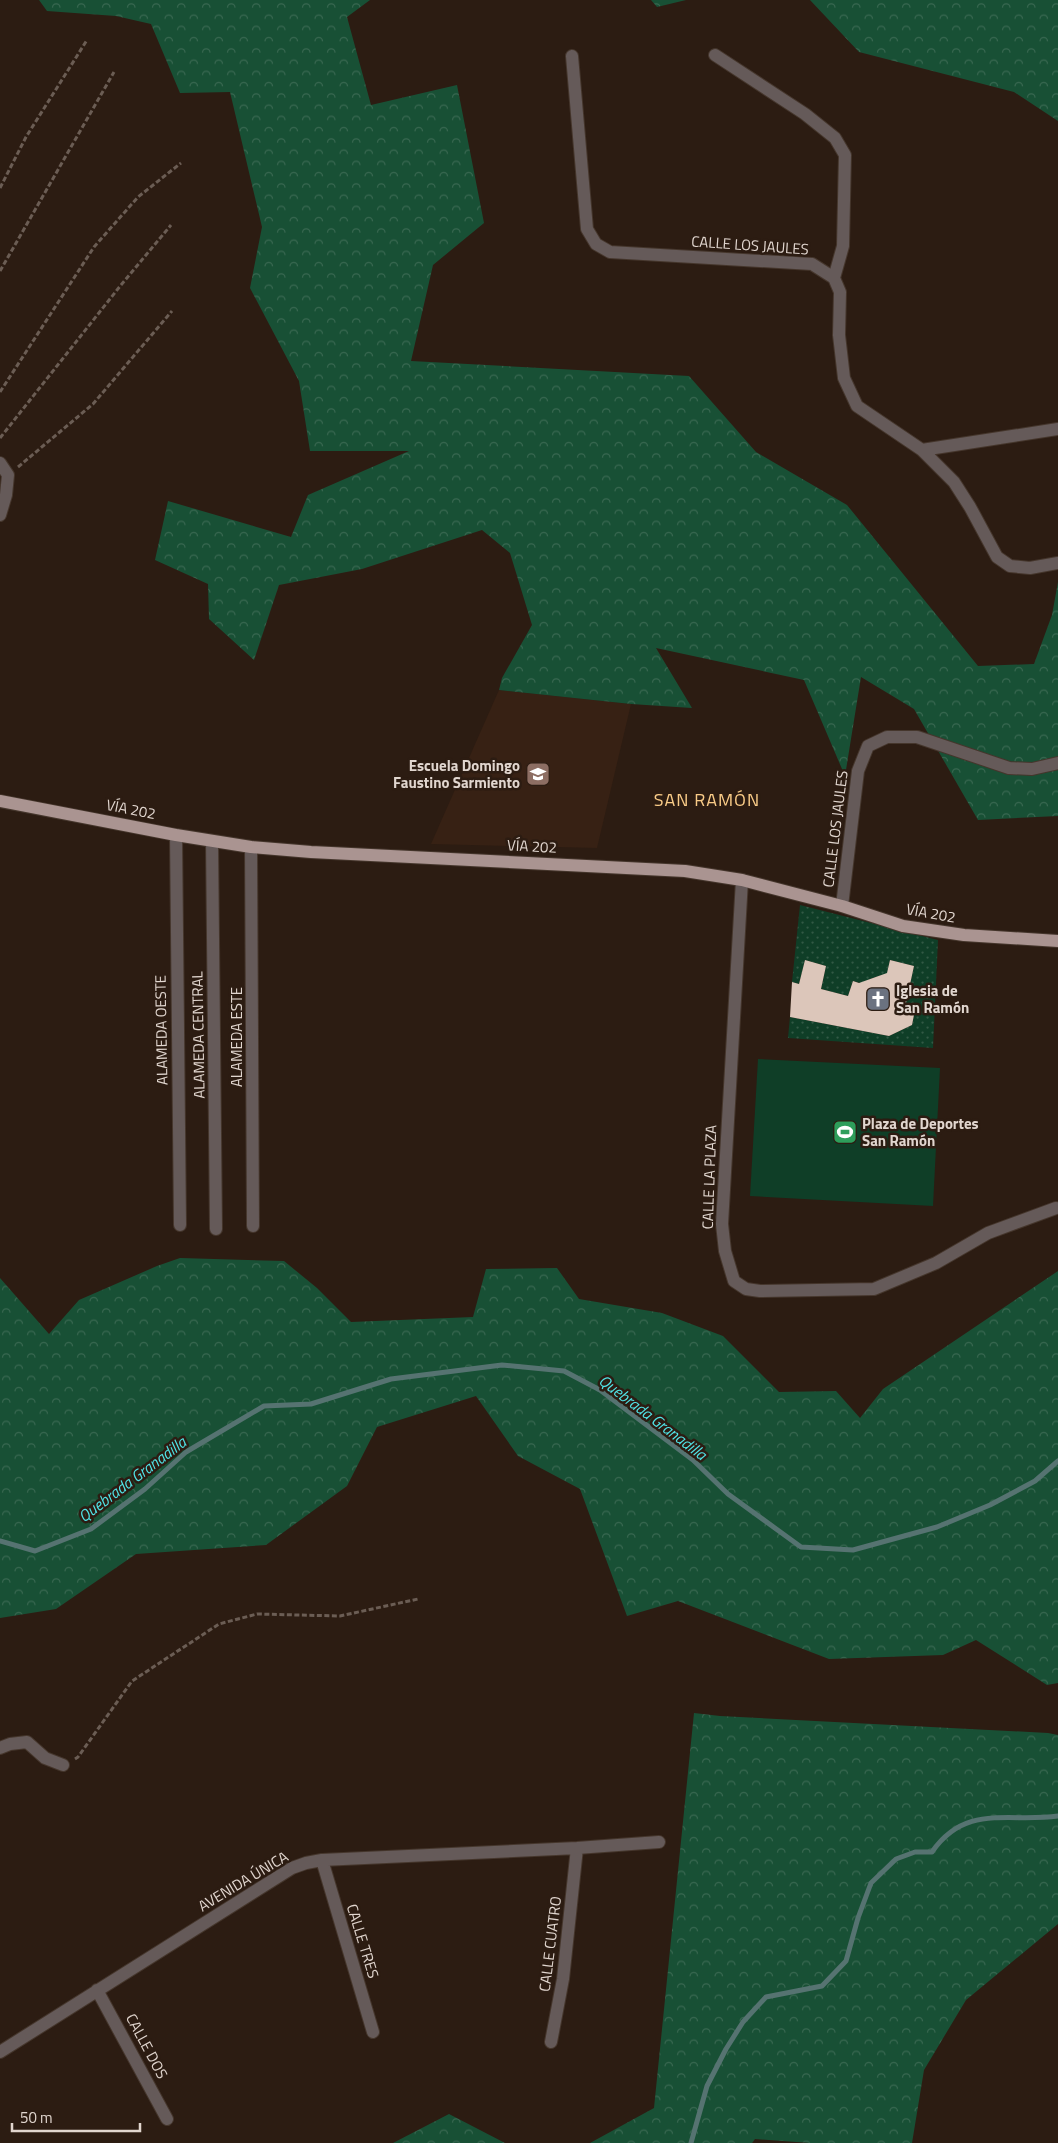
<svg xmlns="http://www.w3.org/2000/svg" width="1058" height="2143" viewBox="0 0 1058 2143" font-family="'Titillium Web',sans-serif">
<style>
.built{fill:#372114}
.forest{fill:url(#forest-crowns)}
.garden{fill:url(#garden-dots)}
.pitch{fill:#0f3e27}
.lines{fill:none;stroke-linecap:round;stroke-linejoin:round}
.stream{stroke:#567371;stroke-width:5}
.building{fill:#dcc6ba}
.minor-casing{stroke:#45362c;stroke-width:14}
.major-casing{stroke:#45362c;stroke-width:14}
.path{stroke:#6b5d54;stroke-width:3;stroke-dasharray:5 2.5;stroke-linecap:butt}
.minor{stroke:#655a59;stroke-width:12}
.major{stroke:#aa9491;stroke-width:12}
.labels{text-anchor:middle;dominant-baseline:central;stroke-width:5;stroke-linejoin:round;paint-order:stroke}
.street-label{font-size:15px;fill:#e1d6cf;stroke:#2c1c12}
.poi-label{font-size:15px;font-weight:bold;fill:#e1d6cf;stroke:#2c1c12;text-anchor:start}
.water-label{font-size:16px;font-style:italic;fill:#50e5e8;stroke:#2c1c12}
.quarter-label{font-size:18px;letter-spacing:1px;fill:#facc88;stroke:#2c1c12}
</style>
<defs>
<pattern id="forest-crowns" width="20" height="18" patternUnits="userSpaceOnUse" patternTransform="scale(1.25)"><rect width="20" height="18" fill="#185035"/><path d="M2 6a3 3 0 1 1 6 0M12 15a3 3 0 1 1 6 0" fill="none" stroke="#396851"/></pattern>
<pattern id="garden-dots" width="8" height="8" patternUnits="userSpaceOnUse" patternTransform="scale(1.25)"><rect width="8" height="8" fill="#0f3e27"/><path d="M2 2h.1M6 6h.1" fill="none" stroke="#325945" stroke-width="1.8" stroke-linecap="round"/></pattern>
</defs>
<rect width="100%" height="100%" fill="#2c1c12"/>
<path class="built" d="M499,690L631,704L597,848L431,844Z"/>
<path class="forest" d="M39,0H370L347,17L371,105L457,85L484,223L433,265L411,361L689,376L756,452L847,505L978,666L1034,664L1052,615L1058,582V816L978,820L914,709L861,677L845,776L804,680L656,648L692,708L631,704L499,690L502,678L532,625L510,553L482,530L362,569L279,585L254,660L209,619L208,584L155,560L168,501L291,537L308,495L409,451H310L299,381L250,288L262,227L230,92L180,93L151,24L116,16L47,11Z
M651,0H686L657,7Z
M810,0H1058V121L1014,92L859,52Z
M180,1258L284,1261L317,1288L351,1322L473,1317L486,1269L557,1268L579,1299L662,1313L723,1336L779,1392L836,1391L860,1418L883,1389L1058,1271V1683L1047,1685L976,1640L943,1655L829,1659L678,1601L627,1616L580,1489L518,1456L476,1396L377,1427L347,1486L266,1545L136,1554L56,1609L0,1618V1278L49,1334L79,1300L157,1266Z
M694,1713L720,1716L1048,1733L1058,1735V1924L966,2000L924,2070L912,2143H810L755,2139L752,2143H590L654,2108Z
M449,2114L505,2143H393Z"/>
<path class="garden" d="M800,905L938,940L933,1048L788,1038L790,1017L889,1036L912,1025L916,1005L906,1003L914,966L890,960L886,979L882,975L870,979L871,986L853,981L848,996L821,989L826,966L805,960L799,984L792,982Z"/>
<path class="pitch" d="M758,1059L940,1068L933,1206L750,1196Z"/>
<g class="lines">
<path class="stream" d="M0,1541L35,1551L91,1529L145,1489L186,1452L264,1406L311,1404L391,1379L502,1365L564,1371L600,1390L693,1460L728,1494L801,1547L853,1550L937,1527L990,1505L1035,1481L1058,1461
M691,2143L707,2086L726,2049L743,2022L766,1997L822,1986L846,1961L858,1918L871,1883L896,1859L915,1852H932C966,1803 1009,1823 1058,1816"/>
</g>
<path class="building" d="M805,960L826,966L821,989L848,996L853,981L859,983L887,973L890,960L914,966L906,1003L916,1005L912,1025L889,1036L790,1017L792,982L799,984Z"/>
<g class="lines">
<g class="minor-casing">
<path id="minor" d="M715,55L805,114L835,138L845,155L843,246L834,278
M572,56L587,229L596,244L610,252L812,264L834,278L840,292L839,335L844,378L857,406L922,450L954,482L970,507L997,557L1010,566L1030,568L1058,563
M922,450L1058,429
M0,463L8,475L6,495L0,515
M176,835L180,1225
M212,841L216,1229
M251,847L253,1226
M742,880L722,1224L725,1251L734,1281L746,1289L760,1291L874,1289L936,1263L988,1233L1056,1208
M842,906L858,771L868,746L887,737H917L1009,768L1032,769L1058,763
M0,1748L10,1744L27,1742L45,1758L63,1765
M322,1860L373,2032
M97,1990L167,2119
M551,2042L563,1979L577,1848
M0,2052L292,1868L306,1863L322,1860L577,1848L659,1842"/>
</g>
<g class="major-casing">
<path id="major" d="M0,801L176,835L251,847L311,852L685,871L742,880L842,906L903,926L964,935L1058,941"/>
</g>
<path class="path" d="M0,188L26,137L87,40
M0,271L114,72
M0,392L94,247L138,197L181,163
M0,438L121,285L171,225
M18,467L93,404L172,311
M75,1759L78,1757L132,1681L219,1624L257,1614L340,1616L418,1599"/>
<use href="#minor" class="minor"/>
<use href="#major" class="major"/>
</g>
<defs>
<g id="school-square" transform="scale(1.25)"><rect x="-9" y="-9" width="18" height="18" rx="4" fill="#8d6e63" stroke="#2c1c12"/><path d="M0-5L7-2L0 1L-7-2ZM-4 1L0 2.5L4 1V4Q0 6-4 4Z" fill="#fff"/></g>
<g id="church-square" transform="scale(1.25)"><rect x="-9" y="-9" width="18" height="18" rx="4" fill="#6b7280" stroke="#2c1c12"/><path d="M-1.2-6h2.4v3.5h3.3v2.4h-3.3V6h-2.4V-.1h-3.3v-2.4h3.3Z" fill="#fff"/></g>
<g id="stadium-square" transform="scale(1.25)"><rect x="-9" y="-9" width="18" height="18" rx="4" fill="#2e9e5b" stroke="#2c1c12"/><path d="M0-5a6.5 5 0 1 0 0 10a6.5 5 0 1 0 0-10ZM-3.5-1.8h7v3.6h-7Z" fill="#fff"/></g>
</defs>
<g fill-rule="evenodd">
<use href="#school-square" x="538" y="774"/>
<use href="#church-square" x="878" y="999"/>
<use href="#stadium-square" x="845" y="1132"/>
</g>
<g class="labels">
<g class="street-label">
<text transform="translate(750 245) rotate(4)">CALLE LOS JAULES</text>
<text transform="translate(131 809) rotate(11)">VÍA 202</text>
<text transform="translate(835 829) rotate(-83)">CALLE LOS JAULES</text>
<text transform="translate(532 846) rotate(3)">VÍA 202</text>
<text transform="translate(931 913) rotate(10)">VÍA 202</text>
<text transform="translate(161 1030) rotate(-91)">ALAMEDA OESTE</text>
<text transform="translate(198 1035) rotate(-91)">ALAMEDA CENTRAL</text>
<text transform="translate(236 1037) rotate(-90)">ALAMEDA ESTE</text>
<text transform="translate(709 1177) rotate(-88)">CALLE LA PLAZA</text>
<text transform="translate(243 1881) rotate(-31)">AVENIDA ÚNICA</text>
<text transform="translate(363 1941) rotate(73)">CALLE TRES</text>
<text transform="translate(550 1944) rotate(-83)">CALLE CUATRO</text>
<text transform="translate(147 2046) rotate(62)">CALLE DOS</text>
</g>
<g class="poi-label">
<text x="520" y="765" text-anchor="end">Escuela Domingo<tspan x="520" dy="17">Faustino Sarmiento</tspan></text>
<text x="896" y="990">Iglesia de<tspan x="896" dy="17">San Ramón</tspan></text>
<text x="862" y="1123">Plaza de Deportes<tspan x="862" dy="17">San Ramón</tspan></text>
</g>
<g class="water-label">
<text transform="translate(653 1417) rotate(37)">Quebrada Granadilla</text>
<text transform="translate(132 1479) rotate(-37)">Quebrada Granadilla</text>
</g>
<g class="quarter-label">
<text x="707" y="799">SAN RAMÓN</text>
</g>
</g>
<path d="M12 2123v8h128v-8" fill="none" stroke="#e1d6cf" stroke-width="2.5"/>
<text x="20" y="2123" font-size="15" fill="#e1d6cf" stroke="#2c1c12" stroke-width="4" paint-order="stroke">50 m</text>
</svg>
